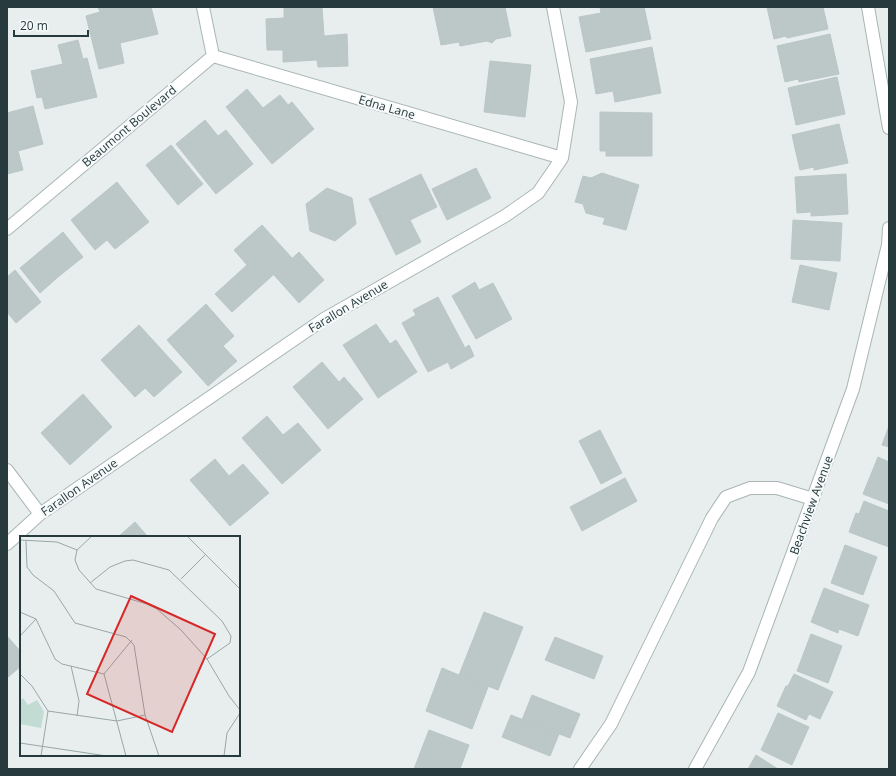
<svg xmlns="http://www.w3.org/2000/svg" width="896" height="776" viewBox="0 0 896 776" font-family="'Open Sans',sans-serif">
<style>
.building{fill:#bcc8c8;stroke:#bac7c6}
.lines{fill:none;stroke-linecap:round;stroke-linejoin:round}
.lane-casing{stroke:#aab5b5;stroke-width:14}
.street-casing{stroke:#aab5b5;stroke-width:14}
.lane{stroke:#fff;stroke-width:12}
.street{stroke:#fff;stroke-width:12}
.labels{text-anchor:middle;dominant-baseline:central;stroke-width:4;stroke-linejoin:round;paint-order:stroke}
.street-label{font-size:12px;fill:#273b3e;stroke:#f7fafa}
.inset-road{fill:none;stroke:#9aa6a7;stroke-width:1}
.view{fill:#d62828;fill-opacity:0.15;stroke:#d62828;stroke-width:2}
.inset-edge{fill:none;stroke:#273b3e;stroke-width:2}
</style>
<rect width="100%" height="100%" fill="#e7eeed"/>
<path class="building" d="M98,7H151L158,34L120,43L124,63L99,69L86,16L100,12Z
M284,7H322L324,36L347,34L348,66L318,67L317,60L283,62V50H267L266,19L284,18Z
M433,7H505L511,36L496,39L492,43L487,41L460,46L459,42L441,45Z
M600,7H644L651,39L586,52L579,17L601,13Z
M767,7H823L828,29L787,38L786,36L774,39Z
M830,34L839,74L799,82L798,79L785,82L777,46Z
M78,40L83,59L87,58L97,97L45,109L42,97L37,98L31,71L63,64L58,45Z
M652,47L661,93L615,102L613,91L596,94L590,59Z
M490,61L531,65L525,117L484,112Z
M837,77L845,114L796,125L788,88Z
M247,89L263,108L280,95L288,105L292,102L314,129L272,164L226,107Z
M33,106L43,144L18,151L23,170L7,174V113Z
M600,112L652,113V156H606V151H600Z
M205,120L218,136L226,130L253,164L216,194L176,144Z
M839,124L848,163L814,170V167L800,170L792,135Z
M171,145L203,184L178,205L146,165Z
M476,168L491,198L447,220L432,189Z
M602,173L639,185L626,230L603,224L605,218L586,213L583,204L575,202L583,176L591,178Z
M421,174L437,207L410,220L421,242L396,255L369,199Z
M846,174L848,214L811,216V212L797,213L795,177Z
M117,182L149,222L115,249L107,240L95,250L71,220Z
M327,188L352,198L356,224L335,241L310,231L306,204Z
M793,220L842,223L840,261L791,259Z
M262,225L292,258L232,312L215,294L247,265L234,250Z
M63,232L83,257L58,277L38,253Z
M299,252L324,280L299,303L274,275Z
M38,253L58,277L40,293L20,268Z
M800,265L837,273L829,310L792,302Z
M15,270L41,302L16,323L7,312V277Z
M475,282L479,290L493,283L512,319L476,339L452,296Z
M438,297L465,348L469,345L474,356L451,369L448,362L428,372L402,323L416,315L413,310Z
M206,304L234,336L223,346L237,361L208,386L167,340Z
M376,324L390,344L396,340L417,372L378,398L343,345Z
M139,325L182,372L154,397L145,388L135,397L101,360Z
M322,362L339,382L344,377L363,399L328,429L293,387Z
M83,394L112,427L70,465L41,433Z
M267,416L283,435L298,423L321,450L282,484L242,438Z
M889,426V447L882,445Z
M600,430L622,473L601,484L579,441Z
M878,457L889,462V504L863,494Z
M215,459L229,476L243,464L269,493L230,526L190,480Z
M625,478L637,501L582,531L570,507Z
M864,501L889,511V547L849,532L856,513L859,514Z
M135,522L148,537H118Z
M845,545L877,557L863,595L831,583Z
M824,588L869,605L858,636L839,629L838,633L811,622Z
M484,612L523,627L498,690L459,675Z
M811,634L842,646L828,683L797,671Z
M7,636L21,652V666L7,678Z
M555,637L603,656L594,679L545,660Z
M442,668L488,687L472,729L426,711Z
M794,674L833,692L820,719L809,714L806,720L777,706L786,686H788Z
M532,695L580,714L570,738L522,720Z
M778,713L809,727L792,765L761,750Z
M511,715L559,734L550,756L502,737Z
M429,730L469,745L460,769H414Z
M756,755L778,769H748Z"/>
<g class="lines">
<g class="lane-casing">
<path id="lane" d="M580,769L611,724L712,518L726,497L750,488H777L813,499"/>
</g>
<g class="street-casing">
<path id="street" d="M868,7L889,128
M213,56L562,158
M7,229L213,56L203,7
M7,470L40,514
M7,544L40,514L324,319L505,216L538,193L562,158L571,102L553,7
M695,769L749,672L853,389L888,245L889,228"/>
</g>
<use href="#lane" class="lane"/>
<use href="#street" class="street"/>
</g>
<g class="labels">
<g class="street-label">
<text transform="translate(387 107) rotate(16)">Edna Lane</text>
<text transform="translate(129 126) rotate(-40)">Beaumont Boulevard</text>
<text transform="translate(348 306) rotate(-31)">Farallon Avenue</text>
<text transform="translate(79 487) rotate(-35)">Farallon Avenue</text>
<text transform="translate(811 505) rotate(-70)">Beachview Avenue</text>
</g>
</g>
<g transform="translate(20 536)">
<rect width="220" height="220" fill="#e7eeed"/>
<path d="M3,162L8,169L17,164L24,176L21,192L0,188V165Z" fill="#c2dcd3"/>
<path class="inset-road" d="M167,0L220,53M0,4L37,6L57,14M6,5L7,31L13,39L34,55L55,87L106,101L114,109L125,179L139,220M57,14L55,24L59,34L76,53L127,68L137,73L161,94L187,123L209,160L220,174M57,14L72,0M161,43L185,19M70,47L90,31L105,25L113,24L149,34L202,85L211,100L210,107L187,123M0,76L16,83L35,123L42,128L84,138L106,220M0,100L16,83M51,130L59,165L57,180M0,138L12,150L28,175M84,138L112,104M28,175L97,185L125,179M0,207L87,220M21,220L28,175M204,220L207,197L220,177"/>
<path class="view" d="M111,60L195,98L152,196L67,158Z"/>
<rect width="220" height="220" class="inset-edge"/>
</g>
<rect width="896" height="776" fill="none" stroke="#273b3e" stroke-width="16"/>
<path d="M14 30v6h74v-6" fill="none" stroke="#273b3e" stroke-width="2"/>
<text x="20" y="30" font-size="12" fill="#273b3e" stroke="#f7fafa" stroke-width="3" paint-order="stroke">20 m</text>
</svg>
